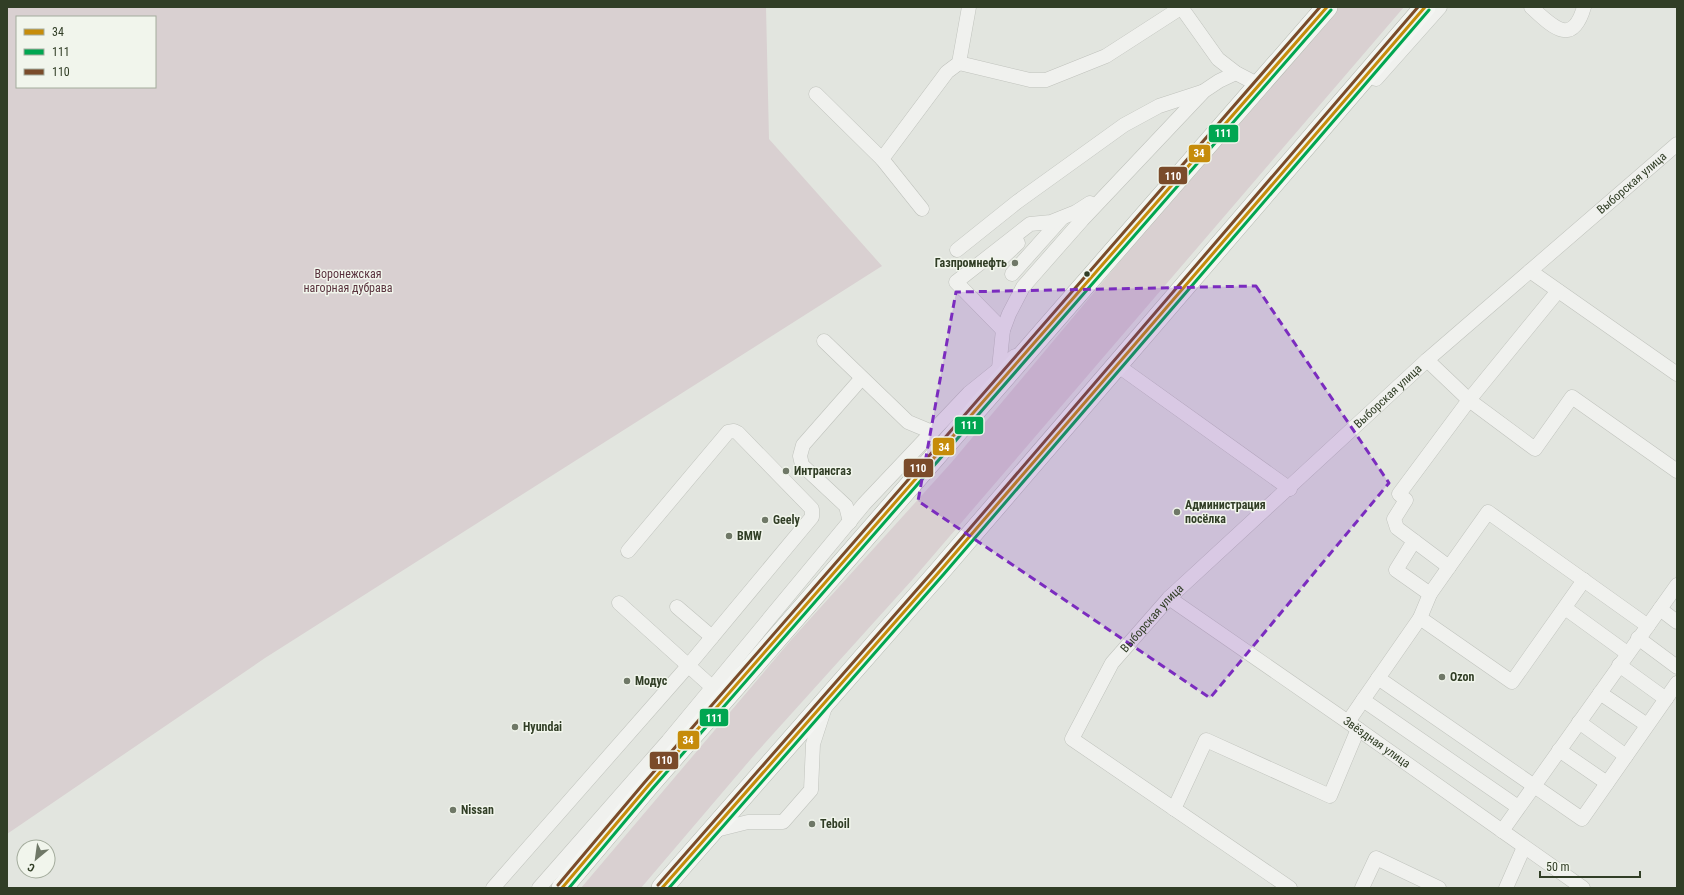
<svg xmlns="http://www.w3.org/2000/svg" width="1684" height="895" viewBox="0 0 1684 895" font-family="'Roboto Condensed',sans-serif">
<style>
.green{fill:#d9d0d1;fill-rule:evenodd}
.lines{fill:none;stroke-linecap:round;stroke-linejoin:round}
.minor-casing{stroke:#c0c3bd;stroke-width:15}
.highway-casing{stroke:#b5bab1;stroke-width:22}
.minor{stroke:#f0f1ee;stroke-width:14}
.highway{stroke:#f4f5f3;stroke-width:21}
.bus-1-casing{stroke:#f1f5ec;stroke-width:6}
.bus-2-casing{stroke:#f1f5ec;stroke-width:6}
.bus-3-casing{stroke:#f1f5ec;stroke-width:6}
.bus-1{stroke:#c68c0a;stroke-width:3}
.bus-2{stroke:#00a651;stroke-width:3}
.bus-3{stroke:#7a4b2a;stroke-width:3}
.marked{fill:#7b2cbf;fill-opacity:0.2;stroke:#7b2cbf;stroke-width:3;stroke-dasharray:8 5;stroke-linejoin:round}
.poi-dot{fill:#6f7867;stroke:#f1f5ec;stroke-width:1.5}
.bus-dot{fill:#313e26;stroke:#f1f5ec;stroke-width:1.5}
.labels{text-anchor:middle;dominant-baseline:central;stroke-width:3;stroke-linejoin:round;paint-order:stroke}
.street-label{font-size:12px;fill:#313e26;stroke:#f1f5ec}
.poi-label{font-size:12px;font-weight:bold;fill:#313e26;stroke:#f1f5ec;text-anchor:start}
.park-label{font-size:12px;fill:#5a333e;stroke:#f1f5ec}
.line-badge{stroke:#f1f5ec;stroke-width:1.5}
.badge-label{font-size:11px;text-anchor:middle;font-weight:bold;fill:#fff}
</style>
<rect width="100%" height="100%" fill="#e2e5df"/>
<path class="green" d="M7,7H766L769,139L882,266L265,658L7,834ZM17,17H155V87H17Z
M1339,7H1404L913,579L756,753L641,888H581L791,640L951,463L1250,106L1289,67Z"/>
<g class="lines">
<g class="minor-casing">
<g id="minor">
<path d="M1181,7L1218,59L1236,73L1259,85"/>
<path d="M1531,7C1552,26 1572,48 1584,7"/>
<path d="M959,63L1030,80H1046L1106,56L1182,7"/>
<path d="M1376,79L1440,7"/>
<path d="M816,94L882,159"/>
<path d="M922,209L882,159L947,72L959,63L969,7"/>
<path d="M957,250L1017,202L1124,125L1159,106L1202,92"/>
<path d="M999,261L1018,243"/>
<path d="M1530,271L1677,374"/>
<path d="M1012,274L1062,218"/>
<path d="M1558,291L1469,400L1535,449L1572,397L1677,471"/>
<path d="M1003,330L956,282L1030,224L1051,222L1076,212L1090,203"/>
<path d="M824,341L908,422L932,432"/>
<path d="M1427,360L1469,400L1399,494L1406,500L1394,519L1397,528L1449,567L1488,512L1648,626"/>
<path d="M1117,365L1290,489"/>
<path d="M999,368L1003,330L1009,314L1023,287L1082,220L1204,91L1219,81L1236,73"/>
<path d="M850,522L846,506L802,465L800,456L803,445L861,379"/>
<path d="M1414,541L1396,570L1430,594L1449,567"/>
<path d="M1430,594L1420,618L1363,700L1518,807"/>
<path id="s1" d="M1169,598L1348,722L1583,888"/>
<path d="M619,603L712,687"/>
<path d="M677,607L712,637"/>
<path d="M1565,608L1627,653"/>
<path d="M1660,609L1677,622"/>
<path d="M1420,618L1512,682L1584,580"/>
<path d="M1638,638L1677,667"/>
<path d="M1619,665L1666,699"/>
<path d="M1378,678L1582,819L1677,683"/>
<path d="M1600,693L1647,725"/>
<path d="M1348,722L1363,700"/>
<path d="M1579,722L1626,756"/>
<path d="M1559,750L1607,783"/>
<path d="M1174,809L1206,740L1330,796L1358,729"/>
<path d="M712,831L748,822H783L811,790L813,744L825,707"/>
<path d="M1502,831L1677,585"/>
<path d="M493,888L688,666L812,517V509L738,433L734,431L728,432L628,551"/>
<path d="M539,888L668,741L864,504L969,393L1015,356"/>
<path id="s2" d="M1290,888L1072,739L1112,663L1169,598L1427,360L1677,144"/>
<path d="M1362,888L1376,858L1439,888"/>
<path d="M1506,888L1524,847"/>
</g>
</g>
<g class="highway-casing">
<path id="highway" d="M562,888L648,786L1327,7
M662,888L939,572L1425,7"/>
</g>
<use href="#minor" class="minor"/>
<use href="#highway" class="highway"/>
<g class="bus-1-casing">
<path id="bus-1" d="M562,888L648,786L1327,7
M662,888L939,572L1425,7"/>
</g>
<g class="bus-2-casing">
<path id="bus-2" d="M569,888L652,789L1331,10
M669,888L943,575L1429,10"/>
</g>
<g class="bus-3-casing">
<path id="bus-3" d="M558,885L644,783L1320,7
M658,885L935,569L1418,7"/>
</g>
<use href="#bus-1" class="bus-1"/>
<use href="#bus-2" class="bus-2"/>
<use href="#bus-3" class="bus-3"/>
</g>
<path class="marked" d="M1256,286L1389,483L1210,698L918,501L956,292Z"/>
<g class="poi-dot">
<circle cx="1015" cy="263" r="4"/>
<circle cx="786" cy="471" r="4"/>
<circle cx="1177" cy="512" r="4"/>
<circle cx="765" cy="520" r="4"/>
<circle cx="729" cy="536" r="4"/>
<circle cx="1442" cy="677" r="4"/>
<circle cx="627" cy="681" r="4"/>
<circle cx="515" cy="727" r="4"/>
<circle cx="453" cy="810" r="4"/>
<circle cx="812" cy="824" r="4"/>
</g>
<circle class="bus-dot" cx="1087" cy="274" r="3.5"/>
<g class="labels">
<g class="street-label">
<text stroke="none"><textPath href="#s2" startOffset="1058">Выборская улица</textPath></text>
<text stroke="none"><textPath href="#s2" startOffset="734">Выборская улица</textPath></text>
<text stroke="none"><textPath href="#s2" startOffset="410">Выборская улица</textPath></text>
<text stroke="none"><textPath href="#s1" startOffset="253">Звёздная улица</textPath></text>
</g>
<g class="poi-label">
<text x="1007" y="263" text-anchor="end">Газпромнефть</text>
<text x="794" y="471">Интрансгаз</text>
<text x="1185" y="505">Администрация<tspan x="1185" dy="14">посёлка</tspan></text>
<text x="773" y="520">Geely</text>
<text x="737" y="536">BMW</text>
<text x="1450" y="677">Ozon</text>
<text x="635" y="681">Модус</text>
<text x="523" y="727">Hyundai</text>
<text x="461" y="810">Nissan</text>
<text x="820" y="824">Teboil</text>
</g>
<g class="park-label">
<text x="348" y="274">Воронежская<tspan x="348" dy="14">нагорная дубрава</tspan></text>
</g>
</g>
<g class="line-badge">
<rect x="1208" y="124" width="31" height="19" rx="4" fill="#00a651"/>
<rect x="1188" y="144" width="23" height="19" rx="4" fill="#c68c0a"/>
<rect x="1158" y="166" width="30" height="19" rx="4" fill="#7a4b2a"/>
<rect x="954" y="416" width="30" height="19" rx="4" fill="#00a651"/>
<rect x="932" y="437" width="23" height="19" rx="4" fill="#c68c0a"/>
<rect x="903" y="458" width="31" height="20" rx="4" fill="#7a4b2a"/>
<rect x="699" y="708" width="30" height="19" rx="4" fill="#00a651"/>
<rect x="677" y="730" width="23" height="20" rx="4" fill="#c68c0a"/>
<rect x="649" y="751" width="30" height="19" rx="4" fill="#7a4b2a"/>
</g>
<g class="badge-label">
<text x="1223" y="137">111</text>
<text x="1199" y="157">34</text>
<text x="1173" y="180">110</text>
<text x="969" y="429">111</text>
<text x="944" y="451">34</text>
<text x="918" y="472">110</text>
<text x="714" y="722">111</text>
<text x="688" y="744">34</text>
<text x="664" y="764">110</text>
</g>
<rect width="1684" height="895" fill="none" stroke="#313e26" stroke-width="16"/>
<rect x="16" y="16" width="140" height="72" fill="#f1f5ec" stroke="#a4ac9d"/>
<rect x="24" y="29" width="20" height="6" fill="#c68c0a" stroke="#a4ac9d"/>
<text x="52" y="36" font-size="12" fill="#313e26">34</text>
<rect x="24" y="49" width="20" height="6" fill="#00a651" stroke="#a4ac9d"/>
<text x="52" y="56" font-size="12" fill="#313e26">111</text>
<rect x="24" y="69" width="20" height="6" fill="#7a4b2a" stroke="#a4ac9d"/>
<text x="52" y="76" font-size="12" fill="#313e26">110</text>
<g transform="translate(36 859) rotate(209)"><circle r="19" fill="#f1f5ec" stroke="#a4ac9d"/>
<path d="M0-3L7 15L0 10L-7 15Z" fill="#6f7867"/>
<text y="-6" font-size="11" font-weight="bold" text-anchor="middle" fill="#313e26">С</text>
</g>
<path d="M1540 871v6h100v-6" fill="none" stroke="#313e26" stroke-width="2"/>
<text x="1546" y="871" font-size="12" fill="#313e26" stroke="#f1f5ec" stroke-width="3" paint-order="stroke">50 m</text>
</svg>
